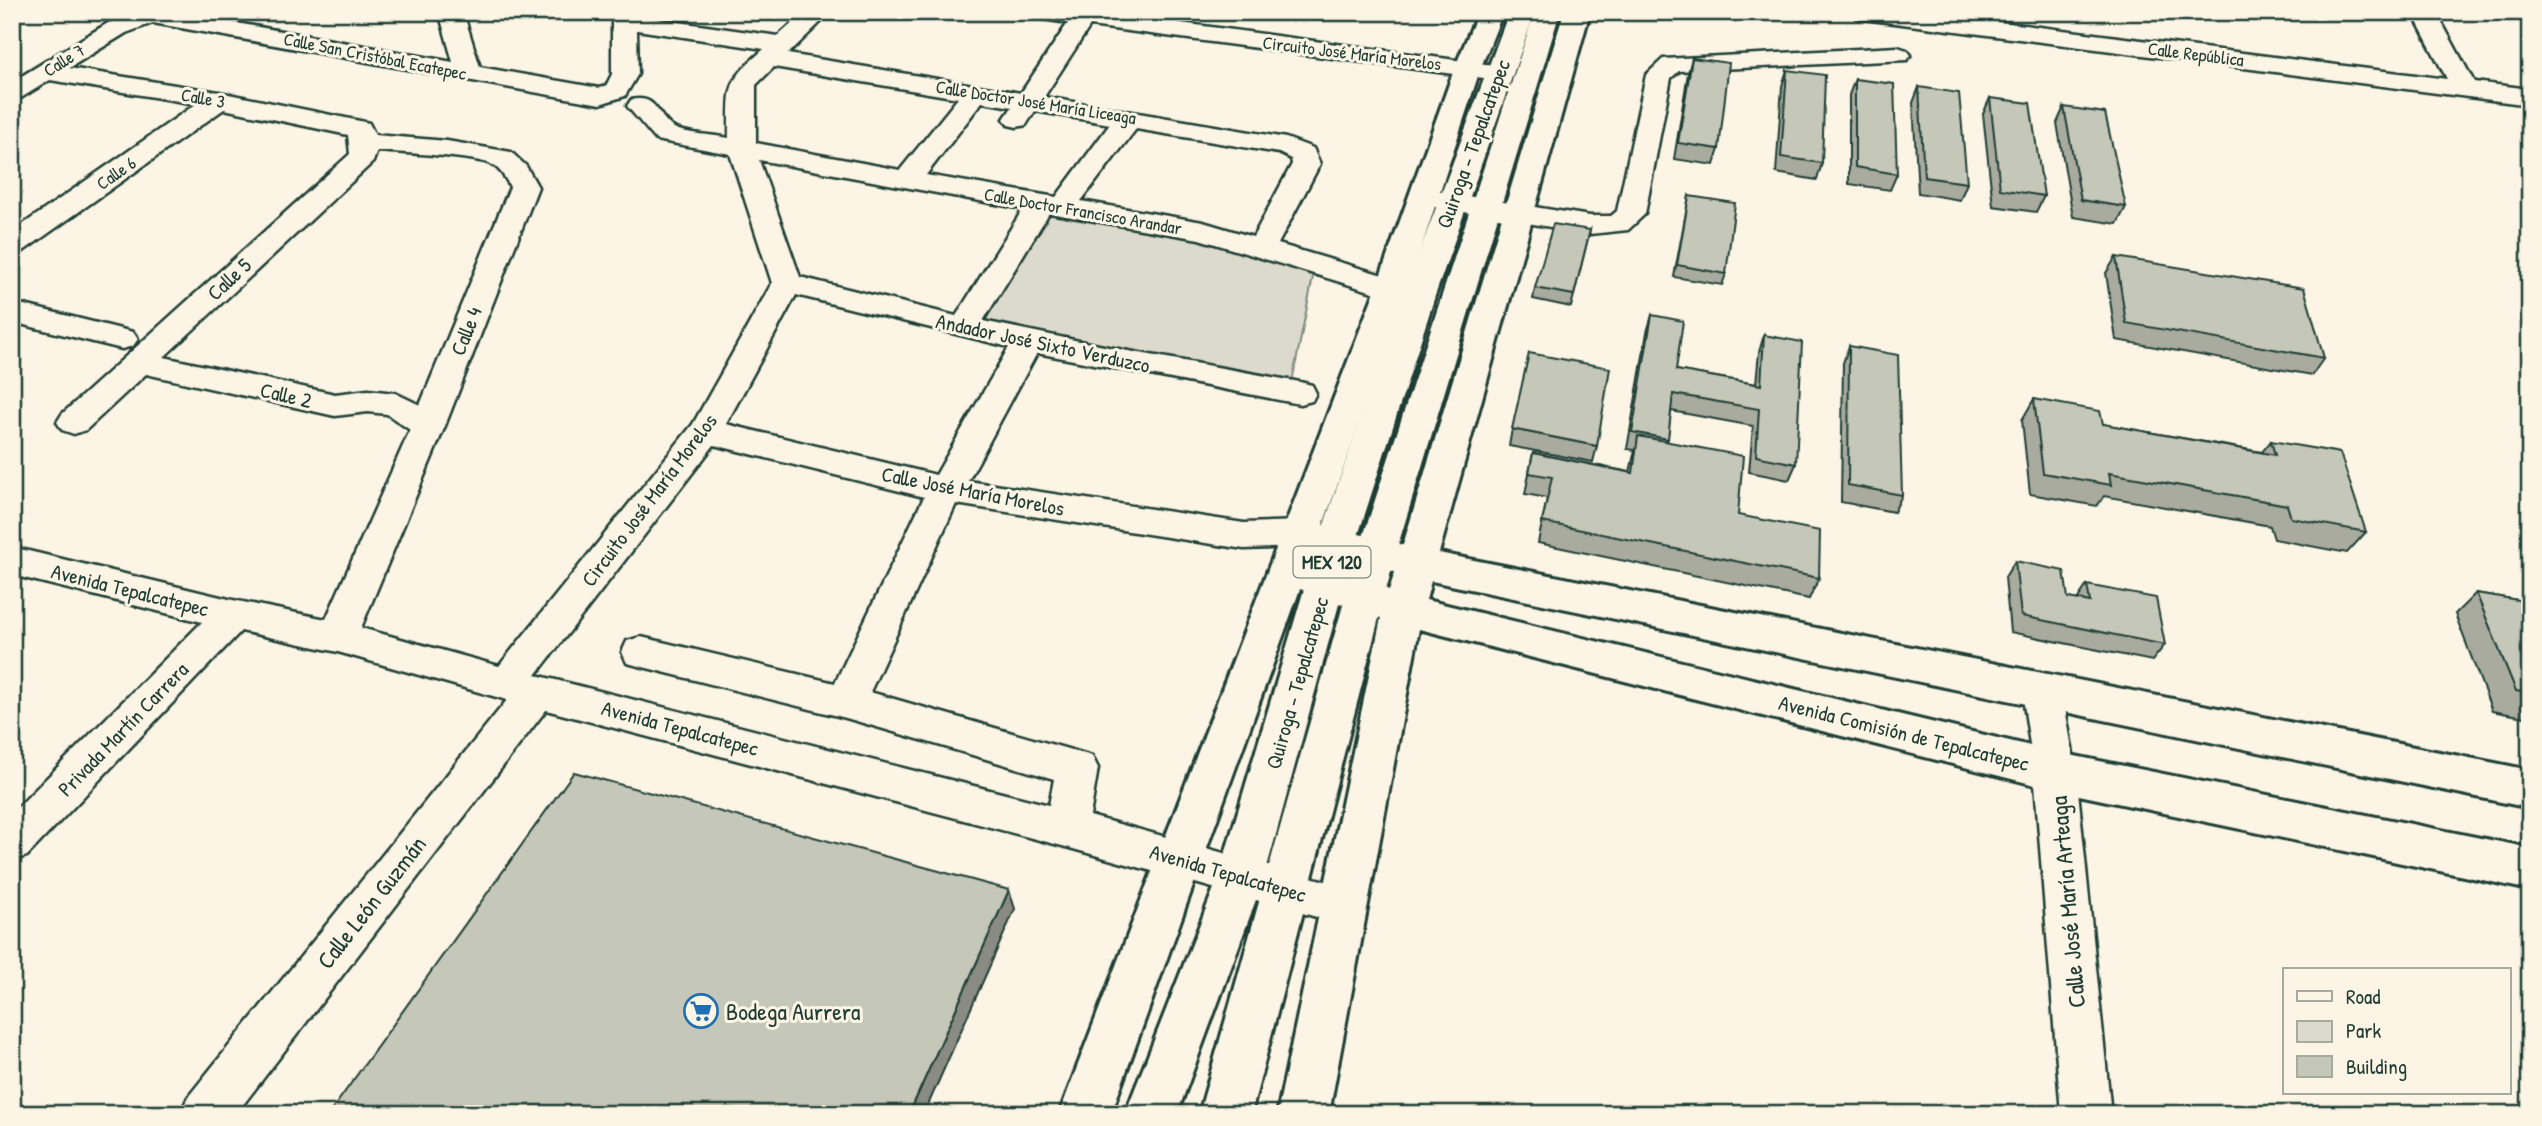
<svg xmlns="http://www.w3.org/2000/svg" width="2542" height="1126" viewBox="0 0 2542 1126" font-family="'Patrick Hand',sans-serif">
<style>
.green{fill:#dcdacc;stroke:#7e8c80;stroke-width:2}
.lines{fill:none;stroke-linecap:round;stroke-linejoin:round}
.street-casing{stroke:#1f3d34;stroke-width:5}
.secondary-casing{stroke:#1f3d34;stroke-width:6}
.primary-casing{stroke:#1f3d34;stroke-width:6}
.street{fill:#fcf5e5;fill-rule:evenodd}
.secondary{fill:#fcf5e5;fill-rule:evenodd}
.primary{fill:#fcf5e5;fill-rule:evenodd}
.wall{fill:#a9ab9f;stroke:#1f3d34;stroke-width:2}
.shaded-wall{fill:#8a8b82;stroke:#1f3d34;stroke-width:2}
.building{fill:#c5c7b9;stroke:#1f3d34;stroke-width:2}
.labels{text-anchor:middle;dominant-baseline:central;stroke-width:6;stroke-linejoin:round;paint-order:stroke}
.far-street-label{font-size:18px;fill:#1f3d34;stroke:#fcf5e5}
.shield{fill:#fcf5e5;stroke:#617469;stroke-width:2}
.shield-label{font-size:19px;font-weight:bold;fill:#1f3d34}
.street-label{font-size:21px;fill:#1f3d34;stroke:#fcf5e5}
.near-street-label{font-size:24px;fill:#1f3d34;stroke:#fcf5e5}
.near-poi-label{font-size:24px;fill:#1f3d34;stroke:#fcf5e5;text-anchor:start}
</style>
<rect width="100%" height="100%" fill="#fcf5e5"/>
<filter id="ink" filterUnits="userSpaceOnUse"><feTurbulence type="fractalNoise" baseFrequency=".0143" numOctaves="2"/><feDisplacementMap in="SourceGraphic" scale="14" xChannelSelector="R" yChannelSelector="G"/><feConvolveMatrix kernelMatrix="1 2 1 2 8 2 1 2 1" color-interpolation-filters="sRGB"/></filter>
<g filter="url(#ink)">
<path class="green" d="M1044,205L1202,232L1315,267L1291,387L968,326Z"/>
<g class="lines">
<g class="street-casing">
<path id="street" d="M122,12H176L453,62L439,12H463L480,67L599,88L606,86L612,74V12H636V16L778,36L805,12H831L788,54L1021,93L1068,23L1030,17L1026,12H1099L1508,67L1512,72L1508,77L1499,80L1090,26L1044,97L1286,138L1313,148L1320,164L1278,244L1430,289L1434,296L1430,303L1419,306L1199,239L1049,213L983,321L1123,350L1300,382L1312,385L1316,393L1312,401L1300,404L1037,353L968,481L1244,523L1301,521L1314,525L1319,534L1314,543L1301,547L1244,549L956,504L870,692L1092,756L1098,768L1090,816L1361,891L1367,905L1361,919L1345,925L1066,847L546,710L236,1114H180L188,1097L507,700L338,652L241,631L27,856L12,861V813L202,622L12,575V547L233,600L326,619L410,430L387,414L368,412L335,416L146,374L86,430L74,434L62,430L57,422L62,414L350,154L348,135L224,109L22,252L12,255V232L196,104L50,80L21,98L12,101V82L108,23L125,17ZM153,23L600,104L625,96L638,74L637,30L764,49C724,84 730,87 729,138C715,135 685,134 674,128C656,117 658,94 631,100L627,106L656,140L730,154L772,283L693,424L499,666L361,628L445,426L538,187L526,166L511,152L447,141L375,135L369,123L360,121L219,92L69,68L126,33ZM774,67L958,98L900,170L756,143V85ZM982,102L1012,107L1004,119L1008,125L1017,127L1026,125L1035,111L1110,124L1056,197L926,175ZM1136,129L1279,153L1291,159L1292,164L1253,237L1203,222L1081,201ZM377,151C400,153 476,156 493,165C501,170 506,179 510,187L420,405L395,393L368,390L335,394L164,357L373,162ZM759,160L1023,209L956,316L800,277ZM796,295L1009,347L936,475L726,424ZM714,445L924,497L835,683L641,637L627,641L622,652L627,663L846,718L1054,779L1049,805L536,675Z
M1851,12H1922L2447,79L2412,12H2436L2474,82L2530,89V105L1863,19L1855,17Z
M1898,47L1907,50L1911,55L1907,60L1679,71L1671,78L1645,214L1628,230L1590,234L1424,205L1414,203L1410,197L1414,191L1424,189L1590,216H1611L1617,211L1646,75L1663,59Z
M12,302L133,332L138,339L133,346L122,349L12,322Z
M2042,675L2056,680L2062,691L2076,771L2111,1114H2061L2034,771L2022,691L2028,680Z"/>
</g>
<g class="secondary-casing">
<path id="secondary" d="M1478,12H1503L1481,67L1408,288L1323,525L1403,545L1564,12H1590L1439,553L2530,770V808L1431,581L1426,600L2055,752L2530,848V890L2055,790L1419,629L1329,1114H1277L1381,618L1300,589L1111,1114H1059L1376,288L1455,67ZM1313,551L1395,572L1389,590L1310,561Z"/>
</g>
<g class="primary-casing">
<path id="primary" d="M1509,12H1560L1396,552L1251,1114H1199L1358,552L1532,20L1435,296L1356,542L1264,878L1177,1114H1125L1218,878L1318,542L1403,296Z"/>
</g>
<use href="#street" class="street"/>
<use href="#secondary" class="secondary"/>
<use href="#primary" class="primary"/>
</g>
<path class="wall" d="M1692,58L1719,149L1714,165L1674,159L1688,73Z
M1787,70L1822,163L1817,180L1776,173L1782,86Z
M1855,79L1897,174L1890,190L1849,184V95Z
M1919,87L1967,183L1960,200L1918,193L1913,103Z
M1990,98L2044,196L2036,212L1993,206L1983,114Z
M2064,107L2126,207L2117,224L2073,217L2057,123Z
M1689,196L1726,274L1722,285L1674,277Z
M1590,230L1571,307L1533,299L1535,288Z
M2116,257L2324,358L2312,375L2116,340L2106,273Z
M1652,315L1676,370L1756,384L1759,352L1764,335L1796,464L1789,480L1749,472L1753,426L1671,411L1667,441L1738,515L1819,578L1809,599L1538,543L1547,498L1525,494L1533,453L1630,472L1635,450L1627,449L1647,332Z
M1849,346L1902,495L1894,512L1841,502L1843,363Z
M2034,399L2103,424L2262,452L2271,441L2366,532L2347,553L2274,539L2270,526L2104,496L2097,506L2030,494L2022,420Z
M1512,429L1597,446L1593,462L1509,446Z
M2015,561L2068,598L2077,600L2087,585L2165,645L2152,661L2010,632L2005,577Z
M2476,593L2530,602V718L2492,711L2455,614Z"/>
<path class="shaded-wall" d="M1009,890L1015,909L924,1114H909Z"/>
<path class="building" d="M1692,58L1729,63L1719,149L1678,143Z
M1787,70L1825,75L1822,163L1781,157Z
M1855,79L1894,84L1897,174L1855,167Z
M1919,87L1959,93L1967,183L1924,177Z
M1990,98L2030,103L2044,196L2000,189Z
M2064,107L2105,113L2126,207L2081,200Z
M1689,196L1735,203L1726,274L1677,265Z
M1553,224L1590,230L1574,295L1535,288Z
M2116,257L2304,288L2324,358L2126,323Z
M1652,315L1683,321L1676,370L1761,385L1764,335L1802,342L1796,464L1756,456L1759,409L1673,394L1668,439L1632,432Z
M1849,346L1898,355L1902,495L1848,485Z
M1529,353L1610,368L1597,446L1512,429Z
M2034,399L2100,411L2103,424L2275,455L2271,441L2340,453L2366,532L2291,518L2287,505L2109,473L2111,485L2043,473Z
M1638,436L1743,456L1738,515L1820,531L1819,578L1542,522L1552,477L1529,473L1533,453L1633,473Z
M2015,561L2064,571L2068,598L2090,602L2087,585L2156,598L2165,645L2021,616Z
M2476,593L2530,602V693L2516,691Z
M574,772L1009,890L909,1114H329Z"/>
</g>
<defs>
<g id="supermarket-ring" transform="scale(1.75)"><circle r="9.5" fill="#fcf5e5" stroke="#1f6fb2" stroke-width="1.5"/><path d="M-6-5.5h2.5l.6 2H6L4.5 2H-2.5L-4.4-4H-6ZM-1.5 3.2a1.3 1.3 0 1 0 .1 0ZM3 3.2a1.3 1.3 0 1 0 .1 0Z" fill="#1f6fb2"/></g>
</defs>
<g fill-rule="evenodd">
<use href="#supermarket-ring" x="701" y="1011"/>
</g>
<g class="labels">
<g class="far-street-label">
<text transform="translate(1352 53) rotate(7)">Circuito José María Morelos</text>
<text transform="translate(2196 54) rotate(7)">Calle República</text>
<text transform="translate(375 56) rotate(11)">Calle San Cristóbal Ecatepec</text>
<text transform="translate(64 60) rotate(-32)">Calle 7</text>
<text transform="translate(203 98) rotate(10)">Calle 3</text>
<text transform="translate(1036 102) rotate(9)">Calle Doctor José María Liceaga</text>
<text transform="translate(116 173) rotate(-35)">Calle 6</text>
<text transform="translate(1083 211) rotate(10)">Calle Doctor Francisco Arandar</text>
</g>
<rect class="shield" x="1293.5" y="546.5" width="77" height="31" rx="5"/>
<g class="shield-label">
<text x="1332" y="562">MEX 120</text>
</g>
<g class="street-label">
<text transform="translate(1473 144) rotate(-70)">Quiroga - Tepalcatepec</text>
<text transform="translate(229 279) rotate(-43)">Calle 5</text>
<text transform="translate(466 331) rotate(-68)">Calle 4</text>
<text transform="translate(1043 343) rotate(12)">Andador José Sixto Verduzco</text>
<text transform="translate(286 395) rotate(13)">Calle 2</text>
<text transform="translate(973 491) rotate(11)">Calle José María Morelos</text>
<text transform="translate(649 500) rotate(-53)">Circuito José María Morelos</text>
<text transform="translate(130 590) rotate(14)">Avenida Tepalcatepec</text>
<text transform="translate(1297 683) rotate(-74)">Quiroga - Tepalcatepec</text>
<text transform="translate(680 728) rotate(15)">Avenida Tepalcatepec</text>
<text transform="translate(123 729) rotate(-46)">Privada Martín Carrera</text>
<text transform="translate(1904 733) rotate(14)">Avenida Comisión de Tepalcatepec</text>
<text transform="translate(1228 873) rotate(16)">Avenida Tepalcatepec</text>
</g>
<g class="near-street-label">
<text transform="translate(371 902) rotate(-52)">Calle León Guzmán</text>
<text transform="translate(2067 902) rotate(-95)">Calle José María Arteaga</text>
</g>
<g class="near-poi-label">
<text x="726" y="1011">Bodega Aurrera</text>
</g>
</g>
<rect width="2542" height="1126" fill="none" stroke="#fcf5e5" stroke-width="42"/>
<rect x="21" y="21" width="2500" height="1084" fill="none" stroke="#1f3d34" stroke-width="2.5" filter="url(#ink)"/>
<rect x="2283" y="968" width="228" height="126" fill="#fcf5e5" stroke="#a4ab9e" stroke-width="2"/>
<rect x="2297" y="991" width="35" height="10" fill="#fcf5e5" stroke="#a4ab9e" stroke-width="2"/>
<text x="2346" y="1004" font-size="21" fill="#1f3d34">Road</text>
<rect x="2297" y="1021" width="35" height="21" fill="#dcdacc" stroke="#a4ab9e" stroke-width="2"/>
<text x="2346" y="1038" font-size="21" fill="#1f3d34">Park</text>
<rect x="2297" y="1056" width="35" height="21" fill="#c5c7b9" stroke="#a4ab9e" stroke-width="2"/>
<text x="2346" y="1074" font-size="21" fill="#1f3d34">Building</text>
</svg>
